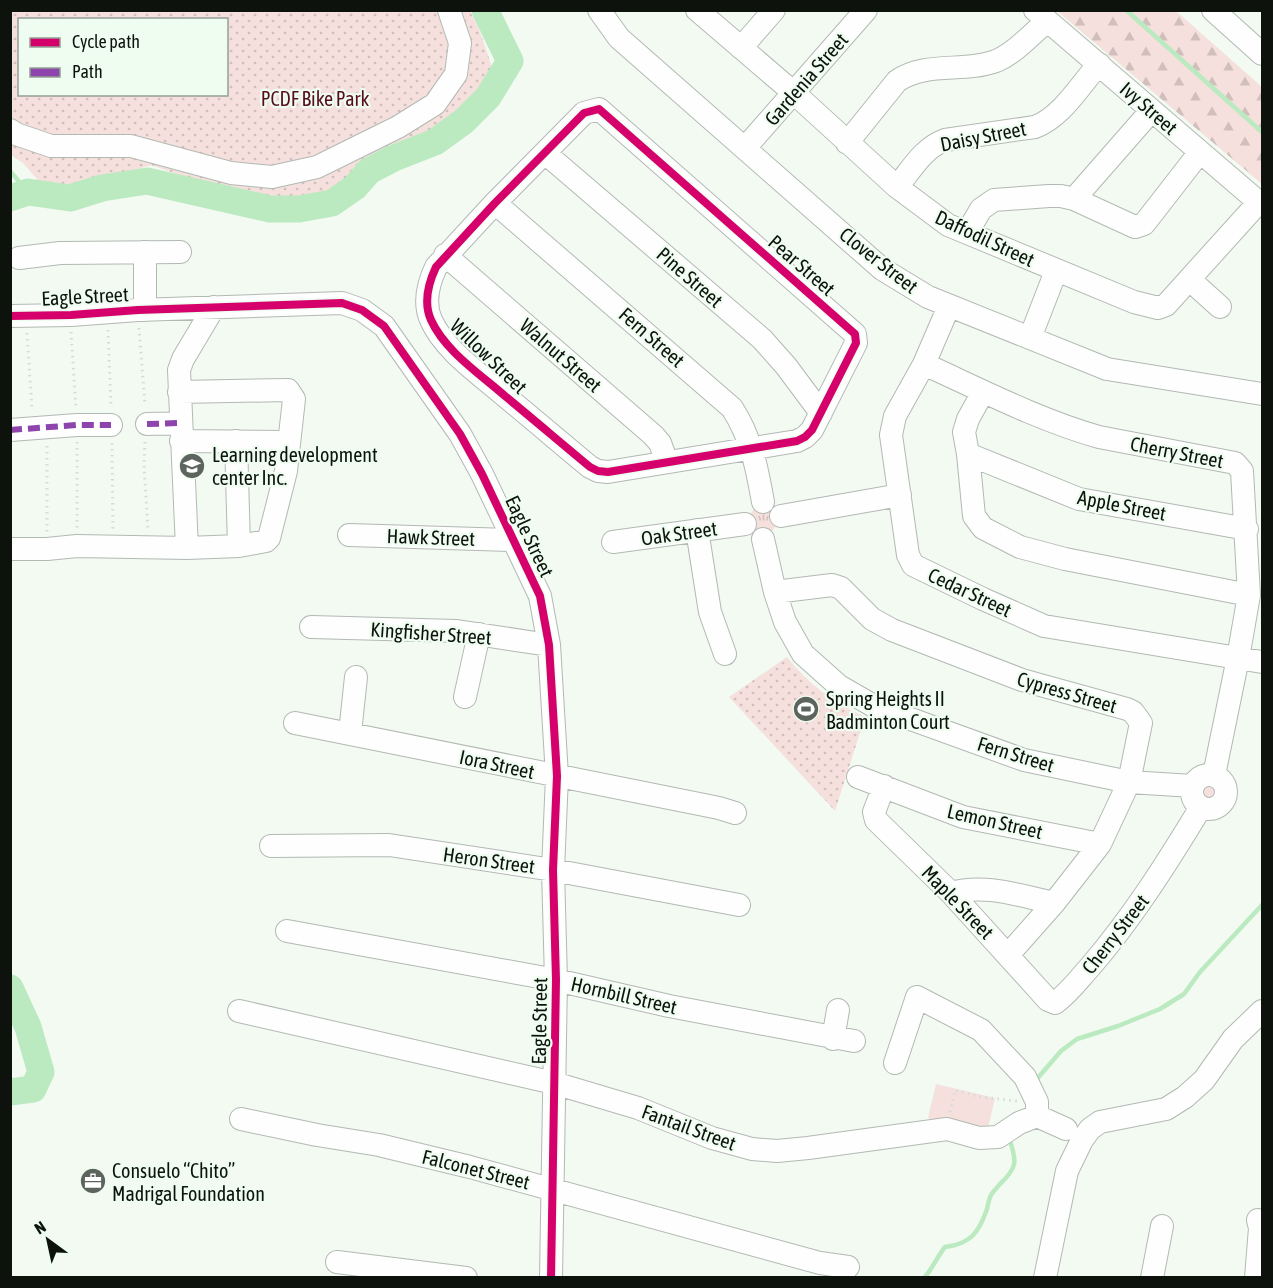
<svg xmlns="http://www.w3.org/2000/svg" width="1273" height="1288" viewBox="0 0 1273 1288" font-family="'Asap Condensed',sans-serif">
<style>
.grass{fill:url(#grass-tufts)}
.forest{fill:url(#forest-firs)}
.park{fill:url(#park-dots);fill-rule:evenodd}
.pitch{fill:#f5e0dd}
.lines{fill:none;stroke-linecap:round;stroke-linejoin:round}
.stream{stroke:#bbeac0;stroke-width:4.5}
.river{stroke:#bbeac0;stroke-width:27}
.minor-casing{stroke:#b2b9b3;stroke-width:24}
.path{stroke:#d8dad8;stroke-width:3;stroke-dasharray:1.5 4.5;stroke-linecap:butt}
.minor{stroke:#fdfefd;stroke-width:22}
.quiet{stroke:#8e44ad;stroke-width:6;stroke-dasharray:12 6;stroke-linecap:butt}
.cycleway-casing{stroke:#eefdef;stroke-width:11}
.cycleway{stroke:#d6006c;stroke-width:8}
.labels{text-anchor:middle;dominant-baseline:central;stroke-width:4.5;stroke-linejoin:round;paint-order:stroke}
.street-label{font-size:20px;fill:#0d120d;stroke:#eefdef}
.park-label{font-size:20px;fill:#570d1b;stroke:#eefdef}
.poi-label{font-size:20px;fill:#0d120d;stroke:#eefdef;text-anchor:start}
</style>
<defs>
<pattern id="grass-tufts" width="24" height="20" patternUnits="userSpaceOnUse" patternTransform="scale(1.5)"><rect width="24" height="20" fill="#f5e0dd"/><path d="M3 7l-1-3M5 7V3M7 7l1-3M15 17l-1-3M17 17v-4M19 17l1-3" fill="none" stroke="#d1bfbc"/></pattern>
<pattern id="forest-firs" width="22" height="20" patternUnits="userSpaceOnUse" patternTransform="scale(1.5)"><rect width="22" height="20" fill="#f5e0dd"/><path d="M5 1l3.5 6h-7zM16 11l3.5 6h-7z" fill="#d1bfbc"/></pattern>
<pattern id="park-dots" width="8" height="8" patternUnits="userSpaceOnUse" patternTransform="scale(1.5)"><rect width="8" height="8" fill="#f5e0dd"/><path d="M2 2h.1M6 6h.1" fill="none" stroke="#d1bfbc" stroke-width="1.8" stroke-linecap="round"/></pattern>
</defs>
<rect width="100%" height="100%" fill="#f2faf2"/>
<path class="grass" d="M749 520a14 14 0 1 1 28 0a14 14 0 1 1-28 0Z
M1196 792a14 14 0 1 1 28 0a14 14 0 1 1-28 0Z"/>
<path class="forest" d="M1057,11H1176L1262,87V184Z"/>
<path class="park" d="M10,11H470L479,29L492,67L478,94L460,117L405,147L314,203L276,209L151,165L70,191L44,187L23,163L11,155ZM20,20H226V94H20Z
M787,657C808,684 834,703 865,717L835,811L729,697Z"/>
<path class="pitch" d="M936,1084L995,1098L987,1132L928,1118Z"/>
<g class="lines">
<path class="stream" d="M1126,10L1262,132
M10,171L28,192
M1036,1080L1061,1051L1077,1039L1118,1026L1160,1009L1184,994L1200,972L1262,905
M924,1278C933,1268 937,1257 945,1247C971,1244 979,1232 987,1209C988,1204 989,1199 991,1195C993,1191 997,1188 1000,1184C1018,1167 1017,1161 1009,1138"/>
<path class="river" d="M10,198L28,192L70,198L102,188L147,181L270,209H299L332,203L355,187L369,171L394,158L435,142L464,121L488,97L510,61L485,10
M10,988L28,1027L41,1072L33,1089L10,1092"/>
<g class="minor-casing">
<path id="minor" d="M599,10L619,38L882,269L928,297L1107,369L1262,394
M697,10L794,93L897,187L948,225L1134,302L1158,308L1166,305L1259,202
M1035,10L1262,205
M1213,10L1262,54
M741,48L774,10
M599,109L855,334L856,343L854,347L812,430L805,437L797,441L608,472L598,471L590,467C561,443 533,419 505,396C480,374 445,351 431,320C423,302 428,284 436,267L495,203L584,113Z
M10,130L16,134L51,146H131L231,173L272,177L317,167L398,127L435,104L456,74L460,43L449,10
M847,143L897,81C926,61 964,73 996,61C1015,53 1032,34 1047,21
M745,148L866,10
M545,153L762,339L786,366L821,413
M897,187C911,170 923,148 945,140L1035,127C1062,117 1080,85 1099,64
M1074,199L1151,111
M495,203L732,408C751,437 757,468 763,502
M967,233L981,209L994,200L1049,196H1061L1074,199L1135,227L1144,224L1200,152
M145,252V310
M445,255L653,435L660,443L667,462
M19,258L60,253L180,252
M1190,280L1220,307
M949,306L924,364L895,416L891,435L908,555L913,565L983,599L1044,626L1262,662
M10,316L71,315L138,310L342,303L362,310L384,326L460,434L482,474L540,596L549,645L557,776L553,870L556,980L551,1278
M1030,338L1056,271
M924,364C981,390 1039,420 1099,437L1235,463L1242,471L1249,595L1238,658L1214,775
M983,392L968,419L964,432L968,454L974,516L983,528L1020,547L1065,559L1249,595
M147,424L181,423
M10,430L77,425H111
M181,441L289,442
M236,441L239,546
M968,454L1079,499L1247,529
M781,516L900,495
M697,530L710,612L725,654
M349,535L513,540
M763,539L775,592L785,622L803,654L839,686L872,705L1024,760L1129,782L1193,786
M613,542L745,524
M187,548L179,370L183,359L214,307
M10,549H47L77,546L187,548L239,546L266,541L269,538L286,471L294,399L288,390L179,392
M775,592L832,585L841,588L872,619L892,630L1022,680L1127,709L1133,712L1141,723L1129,782L1100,844L1054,903L1008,955
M311,627L457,631L549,645
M465,697L479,634
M295,723L719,808L735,813
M350,733L356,677
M1192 792a17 17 0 1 1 34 0a17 17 0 1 1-34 0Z
M858,777L963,817L1100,844
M884,786L874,812L876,820L951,893L1048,1000L1055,1003C1069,993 1079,979 1090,967C1133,917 1167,863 1201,807
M271,846L389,845L553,870L739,905
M951,893C985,883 1020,896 1054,903
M287,931L556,980L669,1006L854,1041
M239,1011L554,1083L638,1108L712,1138L752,1149L777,1151L808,1148L947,1129L979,1138L998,1137L1019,1123L1037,1116V1102L1025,1077L981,1030L917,997L895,1063
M833,1039L838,1010
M1037,1116L1066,1129
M241,1119L317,1135L379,1145L470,1167L820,1263L848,1267
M337,1262L466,1278
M1045,1278L1067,1171L1082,1140L1090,1129L1100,1122L1166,1109L1185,1097L1204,1080L1233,1039L1262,1011
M1152,1278L1162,1226
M1256,1278L1260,1228L1258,1220"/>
</g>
<path class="path" d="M139,328L145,405
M108,330L111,407
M71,332L76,409
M27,333L32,410
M77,442V529
M145,442L144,464L148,531
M112,443L113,530
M47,446V532
M950,1112L955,1090L981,1097L1017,1101"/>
<use href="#minor" class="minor"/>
<path class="quiet" d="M147,424L181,423
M10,430L77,425H111"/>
<g class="cycleway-casing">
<path id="cycleway" d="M599,109L855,334L856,343L854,347L812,430L805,437L797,441L608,472L598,471L590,467C561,443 533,419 505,396C480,374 445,351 431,320C423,302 428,284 436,267L495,203L584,113Z
M10,316L71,315L138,310L342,303L362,310L384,326L460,434L482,474L540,596L549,645L557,776L553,870L556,980L551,1278"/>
</g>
<use href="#cycleway" class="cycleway"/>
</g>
<defs>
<g id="school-disc" transform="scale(1.35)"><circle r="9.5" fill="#5d635d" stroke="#eefdef"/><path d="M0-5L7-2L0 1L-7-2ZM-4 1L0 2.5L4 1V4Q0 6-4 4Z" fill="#fff"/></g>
<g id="stadium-disc" transform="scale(1.35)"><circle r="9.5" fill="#5d635d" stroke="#eefdef"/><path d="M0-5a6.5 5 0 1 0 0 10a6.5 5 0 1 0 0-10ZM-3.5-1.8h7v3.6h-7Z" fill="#fff"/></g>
<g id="office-disc" transform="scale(1.35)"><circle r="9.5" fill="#5d635d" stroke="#eefdef"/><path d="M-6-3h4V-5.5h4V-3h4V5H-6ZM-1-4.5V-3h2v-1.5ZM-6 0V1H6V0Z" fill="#fff"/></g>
</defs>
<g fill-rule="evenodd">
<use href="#school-disc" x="192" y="466"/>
<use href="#stadium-disc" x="806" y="709"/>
<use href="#office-disc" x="93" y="1181"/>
</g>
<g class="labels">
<g class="street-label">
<text transform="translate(806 79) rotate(-49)">Gardenia Street</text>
<text transform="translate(1149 108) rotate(41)">Ivy Street</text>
<text transform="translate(983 136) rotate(-11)">Daisy Street</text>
<text transform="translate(985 238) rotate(25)">Daffodil Street</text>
<text transform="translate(879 260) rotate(38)">Clover Street</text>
<text transform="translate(802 265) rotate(41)">Pear Street</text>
<text transform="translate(690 277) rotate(41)">Pine Street</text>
<text transform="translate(85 296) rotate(-3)">Eagle Street</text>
<text transform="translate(652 337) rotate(41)">Fern Street</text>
<text transform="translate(561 355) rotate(41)">Walnut Street</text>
<text transform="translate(489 356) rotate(44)">Willow Street</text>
<text transform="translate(1177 452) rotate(11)">Cherry Street</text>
<text transform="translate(1122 505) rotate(11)">Apple Street</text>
<text transform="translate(679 533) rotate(-8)">Oak Street</text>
<text transform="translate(530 536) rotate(65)">Eagle Street</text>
<text transform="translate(431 537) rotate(2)">Hawk Street</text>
<text transform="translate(970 592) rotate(25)">Cedar Street</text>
<text transform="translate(431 633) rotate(4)">Kingfisher Street</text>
<text transform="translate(1067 692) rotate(16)">Cypress Street</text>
<text transform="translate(1016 754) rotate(17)">Fern Street</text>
<text transform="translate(497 764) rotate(12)">Iora Street</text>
<text transform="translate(995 821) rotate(13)">Lemon Street</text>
<text transform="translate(489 860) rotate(8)">Heron Street</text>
<text transform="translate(958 902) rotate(46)">Maple Street</text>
<text transform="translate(1115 934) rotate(-52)">Cherry Street</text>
<text transform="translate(624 995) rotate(13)">Hornbill Street</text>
<text transform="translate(539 1021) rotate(-89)">Eagle Street</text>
<text transform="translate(689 1127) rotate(20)">Fantail Street</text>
<text transform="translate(476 1169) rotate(14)">Falconet Street</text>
</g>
<g class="park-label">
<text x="315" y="98">PCDF Bike Park</text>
</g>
<g class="poi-label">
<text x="212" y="454">Learning development<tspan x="212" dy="23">center Inc.</tspan></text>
<text x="826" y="698">Spring Heights II<tspan x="826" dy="23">Badminton Court</tspan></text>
<text x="112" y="1170">Consuelo “Chito”<tspan x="112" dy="23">Madrigal Foundation</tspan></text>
</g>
</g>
<rect width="1273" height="1288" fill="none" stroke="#0d120d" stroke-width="24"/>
<rect x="18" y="18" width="210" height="78" fill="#eefdef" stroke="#949f95" stroke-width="1.5"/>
<rect x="30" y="38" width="30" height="9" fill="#d6006c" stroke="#949f95" stroke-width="1.5"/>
<text x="72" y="48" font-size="18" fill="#0d120d">Cycle path</text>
<rect x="30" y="68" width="30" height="9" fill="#8e44ad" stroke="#949f95" stroke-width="1.5"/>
<text x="72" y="78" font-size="18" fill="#0d120d">Path</text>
<g transform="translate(48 1240) rotate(327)" stroke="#eefdef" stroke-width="4.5" paint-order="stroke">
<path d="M0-4.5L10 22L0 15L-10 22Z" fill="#0d120d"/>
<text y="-9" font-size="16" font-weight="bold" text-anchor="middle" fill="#0d120d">N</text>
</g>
</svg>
